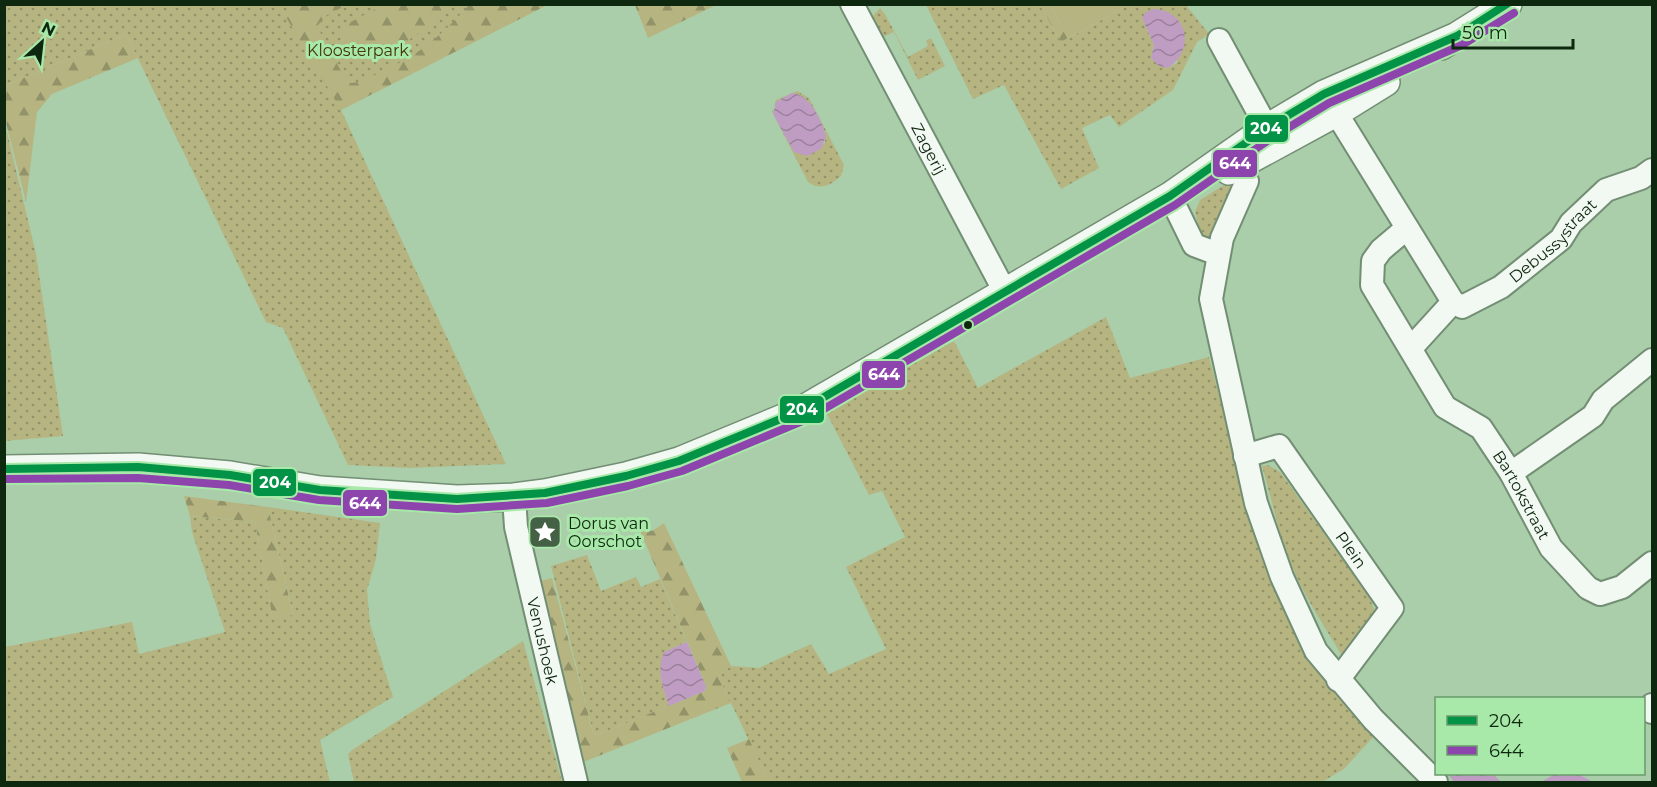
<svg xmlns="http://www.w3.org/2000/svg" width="1657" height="787" viewBox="0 0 1657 787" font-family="Montserrat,sans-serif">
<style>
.green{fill:url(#green-dots);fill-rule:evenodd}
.forest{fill:url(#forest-firs)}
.pitch{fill:#b6b582}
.water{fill:url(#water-waves)}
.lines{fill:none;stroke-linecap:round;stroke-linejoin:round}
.minor-casing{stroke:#728e73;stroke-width:26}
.major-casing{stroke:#728e73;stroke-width:30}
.minor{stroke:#f2f8f2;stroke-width:22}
.major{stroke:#f2f8f2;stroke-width:27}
.bus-1-casing{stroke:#a8e8a9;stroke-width:12}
.bus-2-casing{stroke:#a8e8a9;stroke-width:12}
.bus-1{stroke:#029347;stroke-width:8}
.bus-2{stroke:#8e44ad;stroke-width:8}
.bus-dot{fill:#0e270f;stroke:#a8e8a9;stroke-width:2}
.labels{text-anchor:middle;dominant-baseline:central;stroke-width:6;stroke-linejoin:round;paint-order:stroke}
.park-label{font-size:16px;fill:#44330b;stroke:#a8e8a9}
.street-label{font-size:16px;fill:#0e270f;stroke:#a8e8a9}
.poi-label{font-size:16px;fill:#0e270f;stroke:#a8e8a9;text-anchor:start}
.line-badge{stroke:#a8e8a9;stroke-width:2}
.badge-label{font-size:16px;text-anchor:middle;font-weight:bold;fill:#fff}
</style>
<defs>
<pattern id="green-dots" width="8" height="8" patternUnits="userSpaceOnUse" patternTransform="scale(1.5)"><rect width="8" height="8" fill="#b6b582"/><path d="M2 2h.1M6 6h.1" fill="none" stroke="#929369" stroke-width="1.8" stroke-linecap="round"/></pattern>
<pattern id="forest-firs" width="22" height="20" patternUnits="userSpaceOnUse" patternTransform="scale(1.5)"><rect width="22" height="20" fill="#b6b582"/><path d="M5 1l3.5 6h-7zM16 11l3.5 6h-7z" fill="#929369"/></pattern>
<pattern id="water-waves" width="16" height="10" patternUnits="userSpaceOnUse" patternTransform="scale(1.5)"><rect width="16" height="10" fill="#bf9dc2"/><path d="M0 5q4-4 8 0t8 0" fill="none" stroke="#9a809c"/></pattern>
</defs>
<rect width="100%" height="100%" fill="#aacdaa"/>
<path class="green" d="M5,5H547L341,110L506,464L410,468L348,465L283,328L266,322L126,34L5,86Z
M926,5H1040L1061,42L1129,5H1186L1209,34L1197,42L1173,90L1119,127L1110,115L1082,128L1099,168L1061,189L1004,85L973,99ZM1142,18L1178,62L1168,68L1159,66L1152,52L1154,45Z
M880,8L885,14L908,57L928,46L926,41L931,38L945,66L918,80L894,32L883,37L872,17Z
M797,91L809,98L844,165L841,176C831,185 820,191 808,182L772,112L776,100ZM805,97L825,132V143L794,152L773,114L774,105Z
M4,119L36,254L63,436L5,441Z
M1246,171L1213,245L1205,249L1195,212L1200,200Z
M1106,317L1130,378L1209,357L1255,534L1283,604L1375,735L1344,769L1322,782H769L718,676L731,666L759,668L811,644L829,674L886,649L846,567L905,537L882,491L869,495L826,412L954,341L978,388Z
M1268,465L1280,472L1369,596L1376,615L1344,659C1326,629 1306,599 1292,567C1278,534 1272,499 1262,466Z
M268,507L380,523L376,559L367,590L370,624L393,697L320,740L330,782H5V647L132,622L139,654L225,632L192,532L190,516L255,522L273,619L293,614Z
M587,555L601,591L636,577L641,587L660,579L687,642L664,652L661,680L669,706L597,735L593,732L551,566Z
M523,641L562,782H354L348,754L352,750Z"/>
<path class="forest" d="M385,4H449V5C434,22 367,82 348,49C343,40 341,36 343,26Z
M298,5H347L327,15L317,26L342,73L351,83L360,82C411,59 431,47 469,5H547L341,110L283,12Z
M635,5V4L716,5L648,38Z
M1040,5H1050L1068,38L1061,42Z
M126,34L138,58L52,94L37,112L26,202L5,119V86Z
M184,496L268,507L293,615L273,620L255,522L190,516Z
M664,523L731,666L718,676L731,703L581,763L533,583L552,578L593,732L597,735L705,691L706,686L638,526L652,531Z
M749,739L769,782H742L727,748Z"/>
<path class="pitch" d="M1050,5H1129L1068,38Z"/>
<path class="water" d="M1153,9C1188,10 1196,50 1168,68L1159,66L1151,58L1154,45L1142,18L1145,13Z
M792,93C810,94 822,121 826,136L821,149L807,156L794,152L773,114L776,102Z
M687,642L706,686L705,691L669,706C663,688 656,671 664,652Z
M1448,774H1493L1501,782H1454Z
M1555,774H1578L1593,782H1541Z"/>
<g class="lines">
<g class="minor-casing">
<g id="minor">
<path id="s1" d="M852,4L1005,292"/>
<path d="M1219,40L1267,128L1263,143"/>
<path d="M1327,98L1453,302L1412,347"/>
<path d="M1247,181L1222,238L1211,299L1256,503L1282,577L1316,651L1373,719L1436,782"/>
<path d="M1170,196L1194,245L1218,254"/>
<path id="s2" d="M1407,228L1381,250L1373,261L1372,285L1445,407L1481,428L1511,473L1551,548L1588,588L1600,594L1622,587L1652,563"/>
<path id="s3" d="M1453,302L1462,307L1501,287L1561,239L1571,223L1606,190L1641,178L1652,170"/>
<path id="s4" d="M1245,456L1279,446L1392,608L1338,680"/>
<path d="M1511,473L1593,416L1603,400L1652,360"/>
<path id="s5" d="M514,497L516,527L576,782"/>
<path d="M1652,705V712"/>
</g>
</g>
<g class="major-casing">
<path id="major" d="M1441,46L1508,4
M1229,171L1336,113L1386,82
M4,469L138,467L230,475L320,490L457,499L514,497L545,493L626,476L679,461L800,411L1170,196L1267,128L1324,94L1457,36"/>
</g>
<use href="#minor" class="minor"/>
<use href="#major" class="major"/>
<g class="bus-1-casing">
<path id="bus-1" d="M4,469L138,467L230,475L320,490L457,499L545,493L626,476L679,461L800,411L1170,196L1267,128L1324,94L1457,36L1507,4"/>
</g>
<g class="bus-2-casing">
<path id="bus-2" d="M4,479L138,478L229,485L319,500L457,509L547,503L628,486L682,471L805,420L1175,205L1273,137L1329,103L1462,45L1514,13"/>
</g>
<use href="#bus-1" class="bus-1"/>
<use href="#bus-2" class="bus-2"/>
</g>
<defs>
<g id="sight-square" transform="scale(1.725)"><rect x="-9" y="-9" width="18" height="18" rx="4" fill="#456145" stroke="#a8e8a9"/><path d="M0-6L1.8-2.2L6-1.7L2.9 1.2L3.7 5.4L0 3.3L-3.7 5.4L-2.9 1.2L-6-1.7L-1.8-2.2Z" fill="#fff"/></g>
</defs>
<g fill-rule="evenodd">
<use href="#sight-square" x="545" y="532"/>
</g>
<circle class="bus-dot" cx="968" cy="325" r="5"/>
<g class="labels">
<g class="park-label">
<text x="358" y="50">Kloosterpark</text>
</g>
<g class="street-label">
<text stroke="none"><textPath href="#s1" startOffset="164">Zagerij</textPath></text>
<text stroke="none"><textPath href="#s3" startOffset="124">Debussystraat</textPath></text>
<text stroke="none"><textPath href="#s2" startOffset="334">Bartokstraat</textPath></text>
<text stroke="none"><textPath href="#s4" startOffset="162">Plein</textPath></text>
<text stroke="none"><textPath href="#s5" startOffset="147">Venushoek</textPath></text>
</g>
<g class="poi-label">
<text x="568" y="523">Dorus van<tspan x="568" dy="18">Oorschot</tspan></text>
</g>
</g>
<g class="line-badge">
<rect x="1244" y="114" width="45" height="29" rx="6" fill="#029347"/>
<rect x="1212" y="149" width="46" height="29" rx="6" fill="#8e44ad"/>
<rect x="861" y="360" width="45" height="29" rx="6" fill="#8e44ad"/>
<rect x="779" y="395" width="46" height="29" rx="6" fill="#029347"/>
<rect x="252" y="468" width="45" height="29" rx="6" fill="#029347"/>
<rect x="342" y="489" width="46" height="28" rx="6" fill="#8e44ad"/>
</g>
<g class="badge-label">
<text x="1266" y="134">204</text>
<text x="1235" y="169">644</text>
<text x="884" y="380">644</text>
<text x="802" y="415">204</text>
<text x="275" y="488">204</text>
<text x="365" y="509">644</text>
</g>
<rect width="1657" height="787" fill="none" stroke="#0e270f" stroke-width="12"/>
<rect x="1435" y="697" width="210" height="78" fill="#a8e8a9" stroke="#6a9b6b" stroke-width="1.5"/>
<rect x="1447" y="716" width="30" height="9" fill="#029347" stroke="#6a9b6b" stroke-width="1.5"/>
<text x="1489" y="727" font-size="18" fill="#0e270f">204</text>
<rect x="1447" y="746" width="30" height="9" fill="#8e44ad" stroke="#6a9b6b" stroke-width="1.5"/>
<text x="1489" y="757" font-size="18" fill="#0e270f">644</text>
<g transform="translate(42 42) rotate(27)" stroke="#a8e8a9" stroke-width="4.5" paint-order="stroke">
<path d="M0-4.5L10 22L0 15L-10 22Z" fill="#0e270f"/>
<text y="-9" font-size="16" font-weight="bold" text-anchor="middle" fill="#0e270f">N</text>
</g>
<path d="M1453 39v9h120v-9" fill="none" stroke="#0e270f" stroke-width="3"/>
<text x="1462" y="39" font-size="18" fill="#0e270f" stroke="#a8e8a9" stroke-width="4.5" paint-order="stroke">50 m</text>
</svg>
